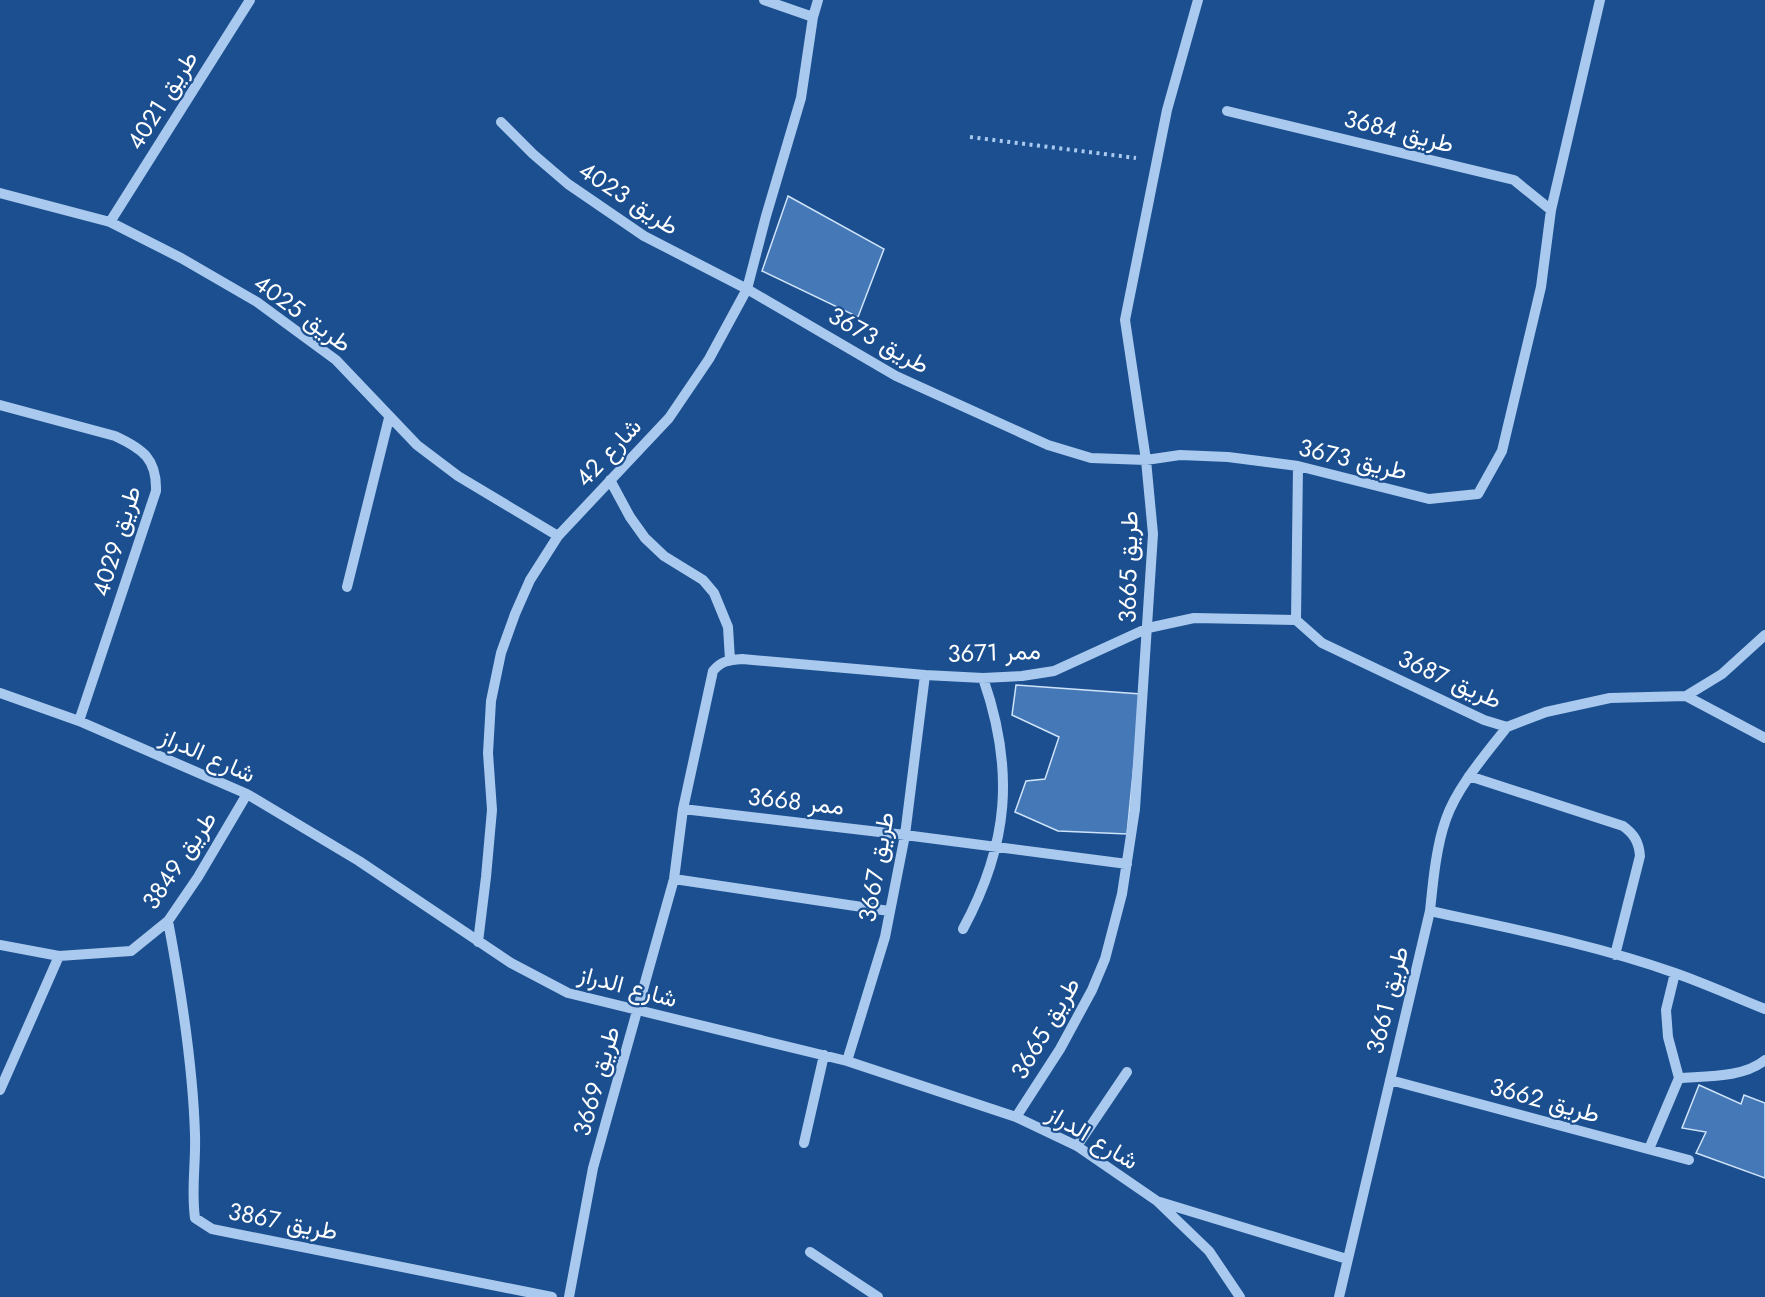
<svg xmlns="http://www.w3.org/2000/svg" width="1765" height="1297" viewBox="0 0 1765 1297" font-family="Jost,Vazirmatn,sans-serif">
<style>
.building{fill:#4478b7;stroke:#cfe3fa;stroke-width:1.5}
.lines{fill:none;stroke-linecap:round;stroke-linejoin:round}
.path{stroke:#a9c9ee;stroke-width:4;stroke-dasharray:3 4.5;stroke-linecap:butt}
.minor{stroke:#a9c9ee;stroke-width:10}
.labels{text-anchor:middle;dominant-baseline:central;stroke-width:4.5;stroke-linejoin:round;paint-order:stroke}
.street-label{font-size:24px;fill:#fff;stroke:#1b4f8f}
</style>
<rect width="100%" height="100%" fill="#1b4f8f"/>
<path class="building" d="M788,196L884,249L858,317L762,271Z
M1016,685L1141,694L1127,834L1058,831L1015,812L1026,781L1045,779L1059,737L1012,715Z
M1699,1085L1741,1104L1744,1095L1765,1103V1178L1696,1153L1706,1132L1682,1128Z"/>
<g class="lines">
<path class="path" d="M970,137L1136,158"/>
<path class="minor" d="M764,0L813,17
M1227,111L1514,180L1551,210
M501,122L533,154L568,184L644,236L747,289L896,376L1048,445L1091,458L1146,460L1180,455L1228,457L1298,466L1429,499L1478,494L1502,451L1541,287L1551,210L1600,0
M0,193L110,222L181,258L257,302L336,360L417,445L458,476L558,536
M110,222L250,0
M0,405L115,436C143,449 157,459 156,491L79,721
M1298,466L1296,620L1322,643L1484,720L1507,727L1546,712L1610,698L1686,696L1722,674L1765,635
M610,480L630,517L645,538L664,556L703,580L714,593L728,627L730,660
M347,587L389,418
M0,693L79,721L247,794L359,861L511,963L568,993L847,1061L1016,1117L1077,1146L1157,1201L1209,1251L1240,1297
M1686,696L1765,738
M1469,776L1623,826C1634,834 1639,842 1640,856L1615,955
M683,809L905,835L1127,864
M674,879L889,911
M1430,911C1513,929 1596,945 1675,973C1706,984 1735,997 1765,1009
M168,921C181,990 193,1065 195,1135C196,1163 191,1190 195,1218L212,1229L552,1297
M963,929C1009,844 1015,770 983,678
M478,942L486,877L492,810L488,753L491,701L501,653L515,614L530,580L558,536L669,418L709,359L747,289L766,216L801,98L813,17L818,0
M0,945L59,956L131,951L168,921L198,877L247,794
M847,1061L885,937L905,835L925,675
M1679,1078C1706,1076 1743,1078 1765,1060
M1390,1080L1689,1160
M0,1090L59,956
M1016,1117L1060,1049L1092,990L1105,959L1122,894L1135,809L1153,534L1146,460L1125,320L1167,110L1198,0
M804,1143L824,1055
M1077,1146L1127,1072
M1649,1149L1679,1078L1668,1037L1666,1010L1675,973
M1160,1202L1347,1259
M810,1252L878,1297
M569,1297L593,1168L674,879L683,809L713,671C721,661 729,660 742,659L925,675L983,678L1022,676L1054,671L1148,628L1194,618L1296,620
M1339,1297L1430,911C1433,882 1436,847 1446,819C1457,787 1486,754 1507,727"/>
</g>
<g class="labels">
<g class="street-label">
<text transform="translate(162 100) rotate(-58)">طريق 4021</text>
<text transform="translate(1399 131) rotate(14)">طريق 3684</text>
<text transform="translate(629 198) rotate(33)">طريق 4023</text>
<text transform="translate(303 313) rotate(36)">طريق 4025</text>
<text transform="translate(879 340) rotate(29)">طريق 3673</text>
<text transform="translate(608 452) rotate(-47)">شارع 42</text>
<text transform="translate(1353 459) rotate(13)">طريق 3673</text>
<text transform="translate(116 541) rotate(-73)">طريق 4029</text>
<text transform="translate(1128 567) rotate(-89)">طريق 3665</text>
<text transform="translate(994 652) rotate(-2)">ممر 3671</text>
<text transform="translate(1450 679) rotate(24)">طريق 3687</text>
<text transform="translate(208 755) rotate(24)">شارع الدراز</text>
<text transform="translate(796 801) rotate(6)">ممر 3668</text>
<text transform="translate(179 860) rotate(-56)">طريق 3849</text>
<text transform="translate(876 867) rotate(-80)">طريق 3667</text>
<text transform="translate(628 986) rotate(15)">شارع الدراز</text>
<text transform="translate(1387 1000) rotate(-76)">طريق 3661</text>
<text transform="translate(1045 1028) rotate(-60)">طريق 3665</text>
<text transform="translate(596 1081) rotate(-74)">طريق 3669</text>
<text transform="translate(1545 1100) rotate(15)">طريق 3662</text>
<text transform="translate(1093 1137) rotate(31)">شارع الدراز</text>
<text transform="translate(283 1221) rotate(11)">طريق 3867</text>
</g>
</g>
</svg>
